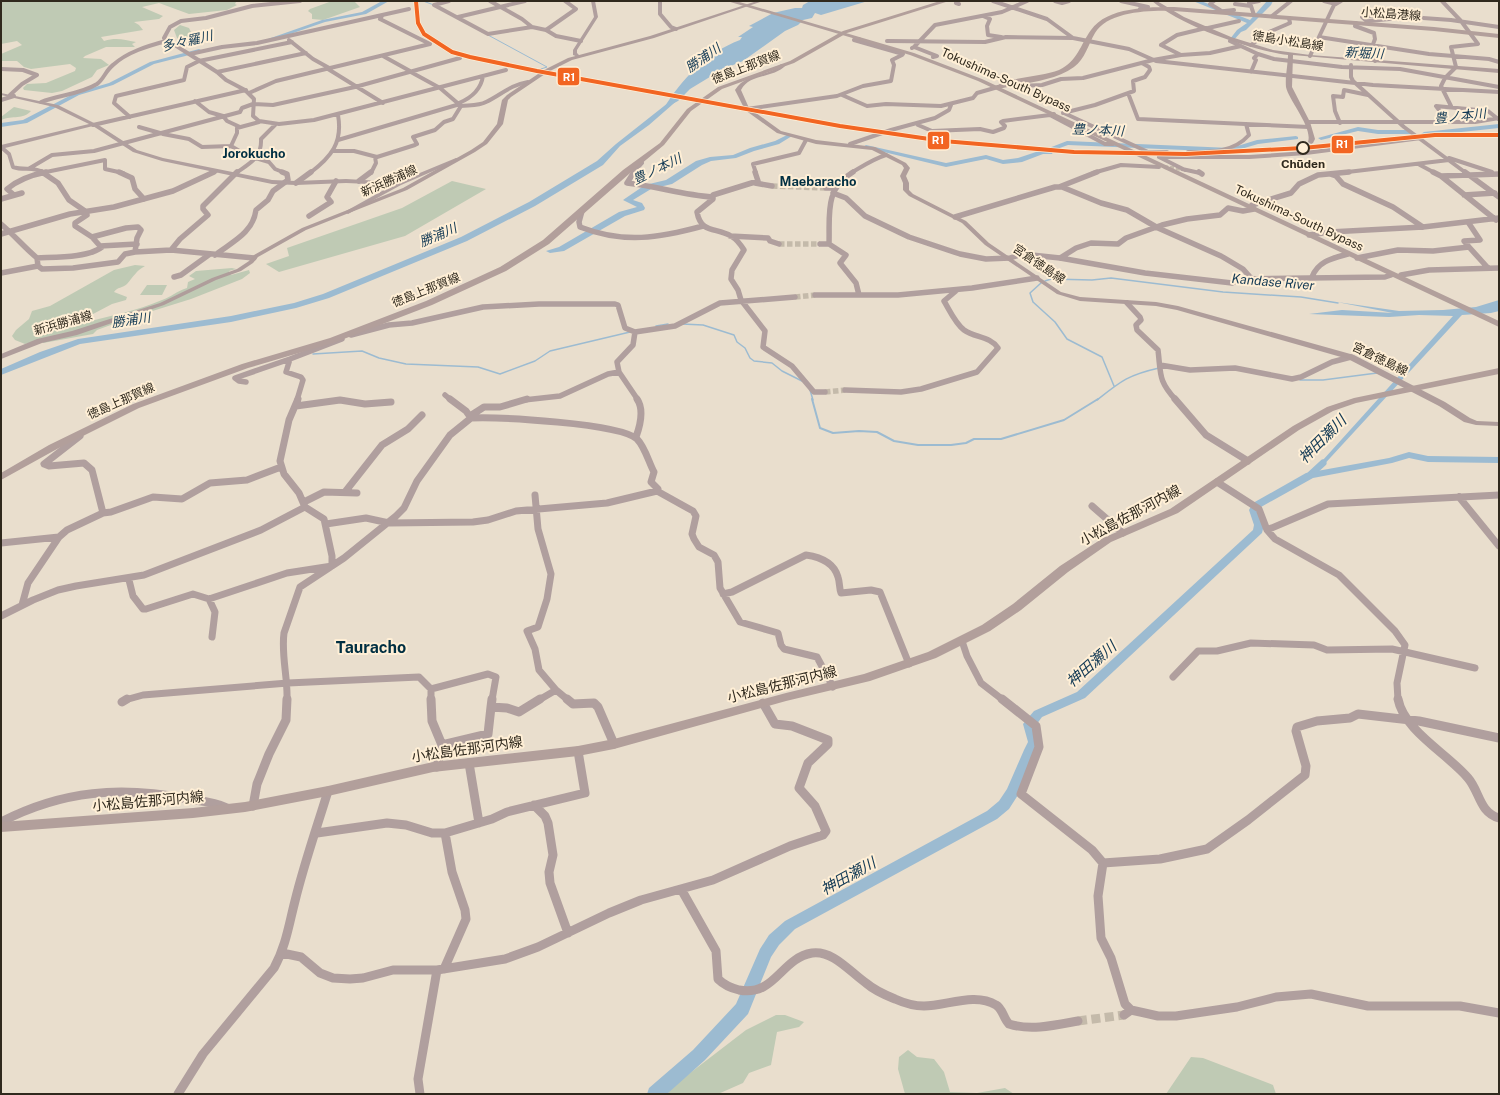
<svg xmlns="http://www.w3.org/2000/svg" width="1500" height="1095" viewBox="0 0 1500 1095" font-family="'Public Sans','Noto Sans JP',sans-serif">
<style>
.green{fill:#bfcab4}
.water{fill:#9cbbd1}
.lines{fill:none;stroke-linecap:round;stroke-linejoin:round}
.stream-far2{stroke:#9cbbd1;stroke-width:1}
.stream-far1{stroke:#9cbbd1;stroke-width:1.5}
.stream{stroke:#9cbbd1;stroke-width:2}
.canal{stroke:#9cbbd1;stroke-width:7}
.river{fill:#9cbbd1;fill-rule:evenodd}
.minor-tunnel-far2{stroke:#c4baaa;stroke-width:4;stroke-dasharray:4 2;stroke-linecap:butt}
.minor-tunnel-far1{stroke:#c4baaa;stroke-width:5.5;stroke-dasharray:5.5 2.5;stroke-linecap:butt}
.minor-tunnel{stroke:#c4baaa;stroke-width:9;stroke-dasharray:9 4.5;stroke-linecap:butt}
.minor-far3{stroke:#b09f9e;stroke-width:4}
.minor-far2{stroke:#b09f9e;stroke-width:5.5}
.minor-far1{stroke:#b09f9e;stroke-width:7}
.minor{stroke:#b09f9e;stroke-width:9}
.tertiary{fill:#b09f9e;fill-rule:evenodd}
.secondary{fill:#af9d9b;fill-rule:evenodd}
.primary{fill:#b29f9b;fill-rule:evenodd}
.trunk{fill:#b2a09c;fill-rule:evenodd}
.rail-1-casing{stroke:#ffefd6;stroke-width:5.5}
.rail-1{stroke:#f26522;stroke-width:4}
.stop-dot{fill:#ffefd6;stroke:#30291d;stroke-width:2}
.labels{text-anchor:middle;dominant-baseline:central;stroke-width:4;stroke-linejoin:round;paint-order:stroke}
.far-street-label{font-size:12px;fill:#30291d;stroke:#ffefd6}
.far-stop-label{font-size:12px;font-weight:bold;fill:#30291d;stroke:#ffefd6}
.far-water-label{font-size:13px;font-style:italic;fill:#123954;stroke:#ffefd6}
.far-quarter-label{font-size:13px;font-weight:bold;fill:#002f42;stroke:#ffefd6}
.street-label{font-size:14px;fill:#30291d;stroke:#ffefd6}
.water-label{font-size:15px;font-style:italic;fill:#123954;stroke:#ffefd6}
.quarter-label{font-size:16px;font-weight:bold;fill:#002f42;stroke:#ffefd6}
.line-badge{stroke:#ffefd6;stroke-width:1.5}
.badge-label{font-size:11px;text-anchor:middle;font-weight:bold;fill:#fff}
</style>
<rect width="100%" height="100%" fill="#e9decd"/>
<path class="green" d="M1,1H240L236,2L235,4L237,5L227,10L189,14L159,3L142,7L163,16L159,19L134,22L139,25L143,30L101,37L104,41C117,37 124,40 136,42L132,44L135,47H106L85,56L83,58L101,59L109,65L97,70L92,77L62,91L52,93L24,90L23,88L27,84L46,83L75,71L76,68L70,64L31,69L24,67L17,61H1V54L22,45L17,41L1,44Z
M332,1H354L360,7L323,20L312,19V14L308,11L310,9Z
M180,25L189,28L195,40L184,44L177,38L174,30Z
M14,107L31,111C23,120 13,115 1,120V117Z
M452,181L486,189L405,236L279,272L266,264L289,256L287,248L402,208Z
M135,265L145,266C137,270 133,277 127,284C123,288 117,287 114,292L127,297L126,300L112,304L76,323H83C109,316 137,311 162,300C171,297 177,291 187,288L188,282L195,279L189,276L196,271L232,268L236,269L229,271L231,275L249,270L250,273L242,279L191,299L130,318L97,330L93,334L43,343L44,339L25,344L15,340L12,336L16,330L29,319L32,311L50,306L114,270Z
M147,285H167L162,295H140Z
M776,1015H785L804,1022L799,1027L777,1032L771,1065L749,1073L743,1083L718,1094H667L677,1083L746,1030Z
M908,1050L917,1057L934,1059L944,1072L950,1092L977,1093L1005,1088L1014,1094H905L898,1069L899,1057Z
M1191,1057L1203,1058L1273,1085L1276,1094H1166Z"/>
<path class="water" d="M810,1H868L821,15L815,13L812,18L803,20L798,25L785,31L743,61L723,69L690,89L678,101L664,108C682,79 706,53 740,40L742,37H738L753,27L749,26L773,13L795,8H802L803,5Z
M1499,300V311L1491,313L1462,315L1460,317L1319,470L1314,468L1323,460L1453,316L1419,315L1389,317L1309,314L1342,310L1393,313L1337,302L1399,311L1443,310L1476,307Z"/>
<g class="lines">
<path class="stream-far2" d="M423,1L434,5
M779,1H791
M488,35L547,67L541,69"/>
<path class="stream-far1" d="M1045,281L1051,279L1092,280L1111,278L1223,292L1301,297L1338,303
M1041,283L1030,293L1033,302L1055,322L1067,339L1102,357L1114,386
M682,324L703,325L734,335L737,342L745,348L750,358L754,361L772,363L782,371L802,381
M656,326L668,324
M313,354L362,351L379,358L406,364L478,367L500,374L535,361L550,351L630,332
M1300,380H1323L1377,373
M810,390L813,400
M1097,400C1121,381 1128,375 1159,368"/>
<path class="stream" d="M812,399L820,428L833,433L859,431L877,432L894,441L918,445H951L966,443L974,439H1001L1064,420L1098,399"/>
<path class="canal" d="M1310,475L1323,463"/>
<path class="river" d="M382,1H389L366,14L325,22L273,40L268,39L322,20L362,12Z
M1193,1H1201L1250,20L1267,1H1273L1271,5L1246,30L1241,32L1233,41L1230,39L1237,30L1247,23Z
M199,49L201,50V52L154,64L113,85L79,95L27,123L1,127V123L23,120L75,93L109,83L150,62Z
M678,95L681,97L680,98L649,125L620,146L603,165L535,206L467,241L329,298L296,308L231,322L80,344L1,375V369L40,352L78,339L231,316L294,303L323,294L461,237L529,202L597,161L616,144Z
M1499,124V128L1424,136L1421,134L1424,132Z
M1358,127L1378,130H1410L1413,132L1410,134H1378L1358,131L1321,140L1318,138Z
M787,135L792,136L779,144L754,151L736,158L711,161L702,165L672,184L651,189L633,200L642,203L645,208L644,210L625,216L564,251L550,253L546,251L559,247L619,212L637,207L623,200L645,185L666,180L696,161L710,157L733,155L750,148L775,141Z
M1296,136L1298,137V139L1258,144L1231,152L1068,145L1054,150L1052,154H1043L1022,162L1003,164L986,159L946,167L863,147L866,145L946,163L986,155L1003,160L1018,158L1042,150L1047,151L1049,148L1067,141L1231,148L1257,140Z
M1409,452L1428,456L1499,457V463L1428,462L1409,458L1392,463L1313,478L1261,507L1259,510L1264,525L1262,533L1085,698L1042,717L1036,725L1040,742L1038,750L1018,795L1009,809L997,819L795,929L779,945L771,957L748,1014L705,1060L667,1094H647L649,1088L693,1050L736,1004L760,949L769,935L785,921L987,811L999,801L1007,789L1024,750L1028,742L1023,724L1034,711L1077,692L1253,530L1254,525L1249,510L1253,503L1306,473L1389,458Z"/>
<path class="minor-tunnel-far2" d="M1164,167L1182,169"/>
<path class="minor-tunnel-far1" d="M772,186L826,188
M779,244H820
M795,297L815,295
M825,392L845,390"/>
<path class="minor-tunnel" d="M1078,1021L1124,1015"/>
<path class="minor-far3" d="M300,1L252,6L206,18L181,21L170,27L164,38L217,72L226,80L245,90L254,99L253,116L259,121L279,124L314,120L506,70
M449,1L434,5L488,34L532,27
M490,1L522,19L532,27L546,30L556,36L581,41
M660,1V14L671,27L676,29
M958,1L956,3L959,4
M993,1L1047,19L1073,38L1129,49L1156,61L1373,85L1499,92
M1055,1L1062,3L1069,1
M1121,1L1148,7L1140,9
M1214,1L1210,4L1220,10
M1324,1L1336,4
M1442,1L1461,21L1478,44L1451,47L1456,67L1445,78L1441,86L1451,106
M1249,3L1259,1
M1235,4L1251,6L1254,15
M1215,12L1234,10
M379,16H382L380,19L430,44
M983,16L990,19L987,26L988,35L1001,37
M1272,16L1291,1
M458,17L525,1
M1369,21L1409,17L1451,20L1499,27
M1356,23L1355,26L1374,33L1375,39L1370,52L1374,54L1375,61
M1370,24L1362,17L1376,15
M1208,28L1239,21
M546,30L576,9L565,1
M1319,37L1429,54L1489,59L1499,62
M859,39L854,40L903,54
M289,40L313,59L331,69
M887,41L985,42L1006,37L1073,38
M1230,41L1258,54L1274,59L1342,67L1400,69L1499,87
M1251,45L1269,32L1290,23L1289,18
M914,47L935,25L1002,12L1027,1
M912,48L914,47L937,56L933,57
M190,54L222,47L257,43L409,9
M1181,55L1161,45L1177,35L1206,28
M383,56L410,71
M1310,56L1334,5L1341,1
M1351,65V77L1353,81L1404,127L1466,173
M1,69L23,70L37,75L22,84L10,95
M328,69L383,103
M409,71L440,88L461,106C468,105 479,106 486,102C501,95 510,85 528,82
M217,72L306,53
M1251,72L1256,60L1254,58L1258,54
M1020,86L1042,85L1061,79L1083,78L1153,60L1181,55L1210,53L1241,46
M249,93L276,81L430,44
M1128,93L1138,119L1309,127
M842,95L867,106L886,104L941,106L973,98L977,93L998,87
M1,100L14,96
M195,101L209,112L223,116L227,121L240,127
M41,102C59,95 81,94 97,84C104,79 106,70 113,65C127,52 148,46 166,41
M459,103C471,98 481,89 483,76
M747,109L837,96L863,86L891,81L894,65L892,60L902,55
M1063,113L1095,105L1134,91L1133,81L1145,77L1150,70L1149,67L1142,63
M1064,113L1148,152H1167
M1054,114L1050,115L1105,144H1113
M130,117L114,103L116,96L184,80L187,67L199,61L292,42
M259,122L237,128V133L231,146L248,156L269,162L275,169L285,173
M1307,122H1475L1499,118
M1448,122L1436,106L1488,111L1498,119
M1340,123L1335,111L1333,96L1343,97L1344,90L1368,95
M93,125L246,90
M918,125L932,131L980,129L993,132L1004,128L1005,126L1001,122L1003,121L1050,115
M139,127L160,133
M163,134L189,139L202,147L231,146
M338,140L460,104
M850,144L891,130L935,118L949,110L951,105
M1,147L9,154L13,167C24,171 34,166 44,173
M333,151H354L377,157L415,145L417,144L413,137L435,130L444,122L453,119L461,106
M1188,152C1210,152 1233,153 1249,135L1246,124
M1449,158L1492,172
M1420,165L1435,173
M30,168L52,155L94,151L240,112L242,108L253,104L273,105L355,87L460,58
M1182,169L1200,173
M1185,170L1159,157H1249L1306,153L1421,138
M41,173L105,160V169L123,173
M212,173L216,171
M236,173C250,163 262,158 261,139L275,125
M310,173C331,157 343,143 338,115
M371,173L376,163L375,157
M633,173L642,163L641,161
M756,173L753,164L799,153L806,140
M851,173C863,166 873,159 886,155
M1093,173L1121,165L1159,167
M1339,173L1449,160"/>
<path class="minor-far2" d="M42,172L58,183L69,200L85,211L87,215L75,223V226L92,237L100,246L137,244
M119,172L132,178L135,189L144,199
M634,172L627,183C656,186 683,195 712,197
M755,172L758,181L713,195V199L697,212C701,234 716,227 731,236C736,239 741,245 744,250L732,270L731,279L738,290L741,300L765,331L763,347L792,366L814,392H825
M853,172C824,189 830,215 829,244L846,255L840,263L856,283L859,295
M1199,172L1202,174
M1433,172L1441,176L1496,220
M1465,172L1499,197
M1330,174L1336,176L1343,184L1393,207L1423,227
M1441,176L1499,174
M359,181L371,172
M296,183L311,172
M755,183L772,186
M1059,187L1097,172
M826,188H835
M833,193L846,198L865,216L909,237L960,254L986,259L1010,258L1022,254L1060,258L1145,273L1232,283L1240,279L1385,277L1391,275
M14,195L7,189C19,179 31,175 46,172
M1464,195L1495,193
M1,199L22,193
M1252,205L1291,193L1299,184L1318,175L1349,172
M582,211L579,222L580,227C624,244 659,238 703,226
M309,216L331,202L327,197L336,181
M955,217L1055,187H1062L1101,203L1127,210L1158,228L1221,256L1243,269L1251,278
M1468,222L1480,240L1464,241L1469,247
M1,224C14,235 24,247 37,258L38,266L42,269L73,268L118,262L125,254L135,252
M1,234L70,214L114,207L173,191L214,172
M1309,235L1330,232L1423,227L1499,218
M730,236L768,238L770,241L779,244
M92,237L126,228L138,227L141,230L137,238L135,252L171,250L254,258
M820,244H829
M171,250L180,239L208,215L203,209V206L237,172
M215,255C232,242 253,233 256,210L268,200L273,191L288,180L287,174L282,172
M37,258C55,257 88,258 102,247
M1060,258L1076,248L1091,243L1118,244L1126,238L1162,225L1187,219L1220,215L1228,208L1243,211L1254,209
M1357,258L1398,250L1433,251L1469,247L1488,268
M1,273L38,266
M1401,275L1429,270L1499,268
M174,277L181,275L210,254
M1312,277C1318,261 1333,258 1348,254
M815,295H898L972,288L1037,278
M1127,303L1140,317L1141,320L1136,325L1137,330L1158,350C1161,374 1158,381 1176,400
M635,332L633,345L617,362L619,372L638,400
M351,335L389,325L412,323L483,307L539,304H615L618,305L625,328L635,332L675,326L720,303L795,297
M1160,365L1190,370L1235,368L1292,379L1301,377L1332,362L1351,357
M246,382L239,381L235,378L290,359
M845,390L901,392L921,389L977,372L998,348C990,336 975,338 964,330C955,323 950,311 944,301L957,290
M445,395L451,400
M297,400L303,380L301,377L286,372L290,359L342,339
M337,400H343
M524,400L560,396L608,374L619,372"/>
<path class="minor-far1" d="M298,399L289,420L280,461L284,474L299,493L305,507
M1175,399L1206,435L1248,461
M296,406L340,400L365,404L391,402
M470,416L484,407H500L527,399
M471,418C499,417 619,423 637,439C645,447 649,463 654,472L651,482L658,489L657,491
M80,436L44,464L49,466L84,463L92,470L103,513L111,512L153,497L182,499L210,483L247,480L281,467
M636,437C640,426 644,409 637,399
M1217,482L1259,509L1267,530L1275,539L1339,575L1395,631L1405,645L1397,683L1398,700
M345,492L382,445L408,429L422,415
M535,495L538,529L551,574L547,599L538,627L527,631L535,649L539,670L556,690L568,700
M1459,497L1499,546
M304,502L324,492L357,493
M1092,506L1123,533
M326,524L366,518L389,523L473,522L488,520L516,511L607,503L657,491L693,511L696,516L692,534L694,539L699,547L714,555L718,562L720,588L740,622L778,633L781,645L784,649L817,657L833,687
M1267,530L1328,504L1499,495
M1,543L59,537
M129,580L133,596L143,609H146L193,594L209,599L287,573L332,566V556L324,519L305,507
M723,594L732,592L806,555C820,557 834,563 838,577C840,583 839,588 841,593L871,590L880,592L909,664
M209,599L215,612L212,637
M22,605L28,583L59,537L67,530L103,513
M1,616L33,600L58,590L76,586L144,575L261,530L305,507
M962,641L967,656L981,683L1003,700
M1173,677L1198,651H1217L1251,643L1314,645L1327,650L1392,649L1475,668
M431,689L488,674L496,677L492,700
M125,700L143,695L288,683L419,677L431,689V700
M287,700C288,678 281,655 284,633L300,587L344,558L396,516L404,508L417,481L450,435L471,418L466,411L450,399
M539,700L556,690"/>
<path class="minor" d="M431,699L432,721L442,745L437,767
M567,699L573,704L594,703L598,707L614,744
M1002,699L1036,726L1039,747L1021,794L1092,850L1103,863L1098,896L1101,938L1111,958L1125,1004L1131,1010
M1398,699C1404,731 1448,754 1468,778C1480,792 1479,812 1499,818
M122,702L127,699
M491,707L492,699
M442,745L488,734L491,707L507,708L519,712L540,699
M469,763L479,823
M534,805L545,816L548,823L553,855L549,872L550,883L568,933
M253,806L257,784L269,754L286,720L287,699
M1,822C63,790 121,786 188,799C201,801 215,802 227,808
M317,833L387,823L406,825L432,833H445L492,819L507,812L585,793L578,751
M1103,863L1160,859L1207,849L1248,820L1305,775L1306,766L1296,731L1297,727L1317,721L1350,718L1358,714L1419,721L1499,738
M681,889L716,951L718,979C724,985 731,988 739,990C775,997 781,958 812,953C833,950 850,972 866,983C874,990 885,995 895,999C904,1003 914,1006 924,1006C946,1006 975,992 996,1005C1003,1009 1003,1018 1009,1024C1031,1031 1056,1025 1078,1021
M282,953L301,957L320,973L333,978L350,979L363,978L393,970H437L505,959L538,947L609,913L641,900L713,880L790,846L823,835L826,831L815,806L799,788L808,763L828,744V740L792,726L775,724L763,703
M444,969L466,919L465,910L452,872L445,833
M1124,1015L1131,1010L1158,1016H1176L1237,1007L1276,997L1311,994L1368,1006H1460L1499,1013
M178,1094L203,1054L274,968C286,946 289,924 295,901C304,864 317,827 328,791
M420,1094L418,1079L437,970"/>
<path class="tertiary" d="M591,1H595L598,17L577,50V53L580,56L578,57L573,55V50L594,17Z
M1,93L58,105L100,126L137,150L163,158L272,180L296,181L346,179L398,182L456,158L461,159L401,185L348,214L345,212L346,211L393,185L346,183L296,185L272,184L162,161L133,152L93,126L1,149V145L89,124L54,107L1,95Z"/>
<path class="secondary" d="M757,1H763L654,38L572,60L548,72L511,97L508,100L503,124L487,144L475,152L407,190L306,230L258,257L253,263L241,271L216,280L164,305L77,335L42,343L1,359V354L37,339L72,331L160,303L212,278L237,269L249,261L254,255L302,228L403,188L471,150L483,142L497,124L502,100L507,95L544,70L568,58L650,36Z
M1152,1H1157L1184,17L1231,37L1273,50L1310,55L1499,69V73L1293,55L1292,87L1310,122L1315,139L1313,143L1311,144L1308,142C1313,127 1289,101 1286,87C1285,77 1288,64 1288,55C1250,50 1181,26 1152,1Z
M781,64L786,65C773,79 750,73 741,90L749,108L781,131L816,140L875,147L906,163L910,168L906,176L909,183V190L913,194L966,221L989,243L1061,292L1080,297L1156,302L1178,306L1354,355L1445,402L1470,418L1477,421L1499,422V426L1476,425L1464,422L1439,406L1348,359L1177,310L1156,306L1080,301L1057,294L985,245L962,223L909,196L903,190V183L900,176L904,168L902,165L872,150L816,144L777,133L745,110L735,90C746,72 768,78 781,64Z"/>
<path class="primary" d="M940,1H949L847,33L794,63L722,89L691,111L664,145L629,174L549,244L506,271L432,305L336,342L248,368L139,408L57,449L1,480V473L49,445L133,404L242,364L330,338L426,301L500,267L543,240L623,170L660,143L687,109L718,87L790,61L843,31Z
M1174,7L1434,27L1499,34V38L1434,31L1174,11C1151,10 1108,11 1095,33C1088,45 1085,59 1074,67C1053,82 1022,83 998,89L995,87C1007,77 1042,77 1059,70C1078,61 1080,45 1091,30C1107,7 1149,7 1174,7Z
M1499,368V374L1356,403L1333,411L1299,430L1178,513L1111,542L1068,572L1021,610L990,631L936,658L870,681L786,701L614,749L578,756L433,772L328,796L245,812L193,818L1,832V822L193,808L245,802L328,786L433,762L578,746L614,739L786,693L864,674L928,652L982,625L1013,604L1060,566L1103,538L1170,509L1293,426L1327,407L1354,398Z"/>
<path class="trunk" d="M727,1H736L914,53L982,79L1499,321V327L978,81L910,55Z"/>
<g class="rail-1-casing">
<path id="rail-1" d="M416,1L418,23L424,34L452,52L470,57L537,71L840,126L943,141L1074,152L1186,154L1303,148L1435,135H1499"/>
</g>
<use href="#rail-1" class="rail-1"/>
</g>
<circle class="stop-dot" cx="1303" cy="148" r="6"/>
<g class="labels">
<g class="far-street-label">
<text transform="translate(1391 14) rotate(4)">小松島港線</text>
<text transform="translate(1288 41) rotate(9)">徳島小松島線</text>
<text transform="translate(746 67) rotate(-21)">徳島上那賀線</text>
<text transform="translate(1006 80) rotate(24)">Tokushima-South Bypass</text>
<text transform="translate(389 181) rotate(-24)">新浜勝浦線</text>
<text transform="translate(1299 218) rotate(25)">Tokushima-South Bypass</text>
<text transform="translate(1039 264) rotate(34)">宮倉徳島線</text>
<text transform="translate(426 290) rotate(-22)">徳島上那賀線</text>
<text transform="translate(63 323) rotate(-16)">新浜勝浦線</text>
<text transform="translate(1380 359) rotate(26)">宮倉徳島線</text>
<text transform="translate(121 401) rotate(-24)">徳島上那賀線</text>
</g>
<g class="far-stop-label">
<text x="1303" y="164">Chūden</text>
</g>
<g class="far-water-label">
<text transform="translate(187 41) rotate(-13)">多々羅川</text>
<text transform="translate(1364 53) rotate(3)">新堀川</text>
<text transform="translate(703 58) rotate(-35)">勝浦川</text>
<text transform="translate(1460 116) rotate(-6)">豊ノ本川</text>
<text transform="translate(1098 130) rotate(2)">豊ノ本川</text>
<text transform="translate(657 169) rotate(-26)">豊ノ本川</text>
<text transform="translate(438 235) rotate(-23)">勝浦川</text>
<text transform="translate(1273 282) rotate(5)">Kandase River</text>
<text transform="translate(131 320) rotate(-8)">勝浦川</text>
</g>
<g class="far-quarter-label">
<text x="254" y="153">Jorokucho</text>
<text x="818" y="181">Maebaracho</text>
</g>
<g class="street-label">
<text transform="translate(1130 515) rotate(-28)">小松島佐那河内線</text>
<text transform="translate(782 684) rotate(-14)">小松島佐那河内線</text>
<text transform="translate(467 749) rotate(-8)">小松島佐那河内線</text>
<text transform="translate(148 801) rotate(-5)">小松島佐那河内線</text>
</g>
<g class="water-label">
<text transform="translate(1322 439) rotate(-45)">神田瀬川</text>
<text transform="translate(1091 664) rotate(-41)">神田瀬川</text>
<text transform="translate(848 876) rotate(-29)">神田瀬川</text>
</g>
<g class="quarter-label">
<text x="371" y="647">Tauracho</text>
</g>
</g>
<g class="line-badge">
<rect x="557" y="67" width="23" height="19" rx="4" fill="#f26522"/>
<rect x="927" y="131" width="23" height="19" rx="4" fill="#f26522"/>
<rect x="1331" y="135" width="23" height="19" rx="4" fill="#f26522"/>
</g>
<g class="badge-label">
<text x="569" y="81">R1</text>
<text x="938" y="144">R1</text>
<text x="1342" y="148">R1</text>
</g>
<rect width="1500" height="1095" fill="none" stroke="#30291d" stroke-width="4"/>
</svg>
